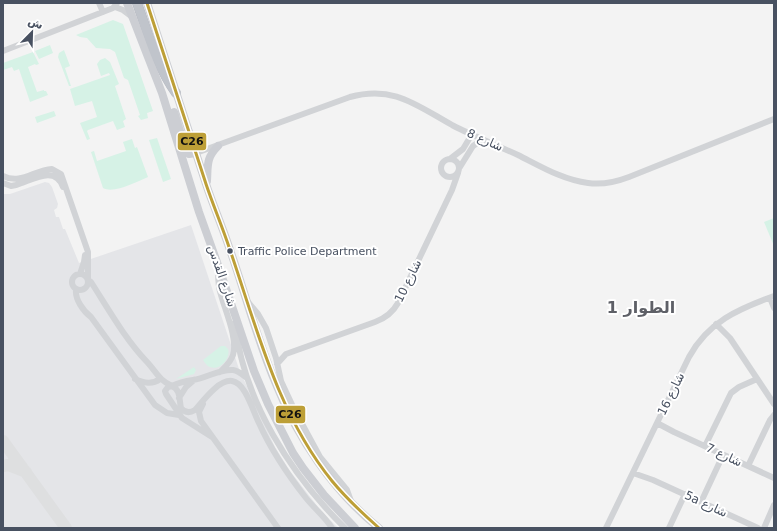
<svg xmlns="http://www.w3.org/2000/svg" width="777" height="531" viewBox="0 0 777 531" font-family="'DejaVu Sans',Vazirmatn,sans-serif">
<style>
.airport{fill:#e4e5e8}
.green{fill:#d6f2e6}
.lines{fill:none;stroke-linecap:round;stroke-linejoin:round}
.taxiway{stroke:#dedfe0;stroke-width:12}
.highway-casing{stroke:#b6bac3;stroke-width:10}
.minor{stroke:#d1d3d6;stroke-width:6}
.major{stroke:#ccced3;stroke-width:8}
.highway{stroke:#c0c4cb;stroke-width:9}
.bus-1-casing{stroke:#fff;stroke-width:6}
.bus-1{stroke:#bd9f37;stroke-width:3}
.bus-dot{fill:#485161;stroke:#fff;stroke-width:1.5}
.labels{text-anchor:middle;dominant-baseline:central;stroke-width:4;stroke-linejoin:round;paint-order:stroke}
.bus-label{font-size:11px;fill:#485161;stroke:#fff;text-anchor:start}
.street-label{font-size:12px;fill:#485161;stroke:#fff}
.district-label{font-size:16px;font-weight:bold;fill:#5e6067;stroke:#fff}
.line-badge{stroke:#fff;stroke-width:1.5}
.pale-badge-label{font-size:11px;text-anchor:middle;font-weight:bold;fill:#111}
</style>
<rect width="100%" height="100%" fill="#f3f3f3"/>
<path class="airport" d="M45,182L49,183L52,187L58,204L57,208L54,210L56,217H59L63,229H65L79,263L191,225L239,369L261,417L275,447L290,471L322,512L338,528H3V194H10Z"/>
<path class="green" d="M113,20L123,24L153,111L147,113L148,118L141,120L138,116L140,115L128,80L124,78L115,52L110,49L96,48L87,38L80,37L76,35Z
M50,45L53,53L39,59L35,51Z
M64,50L70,66L65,68L71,86H69L58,57L59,53Z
M33,52L39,64L36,65L35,64L28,67L37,92L44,90V91H46L48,95L30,102L19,69L14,71L12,67L3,70V63Z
M105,58L110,62L119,84L115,86L126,119L123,121L125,127L117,130L113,121L88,130L87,131L90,139L87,140L80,123L97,117L92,101L75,106L70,89L110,75L109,73L101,76L97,64L100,60Z
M54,111L56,116L37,123L35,117Z
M157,138L171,179L163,182L149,140Z
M132,139L135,148L137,147L148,177C136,182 114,194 103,188L91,152L94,151L97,161L126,151L123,142Z
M774,218V246L764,222Z
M221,346H225L228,349C231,358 220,371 210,367C207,366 205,363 203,360Z
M194,367L196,370L194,374L176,379Z"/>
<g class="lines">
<path class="taxiway" d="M3,441L66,528
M3,466L8,465L26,472"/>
<g class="highway-casing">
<path id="highway" d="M137,3C148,33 157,67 176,93"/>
</g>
<path class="minor" d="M99,3L103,12
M115,7L123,10L131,16
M3,51L113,8L117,3
M196,153L350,97C393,85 416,105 452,125C473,136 496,145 518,155C540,166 563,180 588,183C602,185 616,182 629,177L774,119
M441 168a9 9 0 1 1 18 0a9 9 0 1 1-18 0Z
M450,159L463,149L472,134
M460,167L473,146L483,139
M3,176C21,185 34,170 52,169L61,174L88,252V278
M3,183L11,186L16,185C31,181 55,164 63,187
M218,270C218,278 218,287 221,295C225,310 238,339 233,355C231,362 225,367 220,372
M72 282a8 8 0 1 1 16 0a8 8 0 1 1-16 0Z
M80,274L84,262L85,255
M88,280L91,282C109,310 125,339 148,363C157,373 159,380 172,386
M76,290C75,299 83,311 91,317L155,405L167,413L179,415
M770,298L774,308
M248,302L258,314L266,328L276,358L281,381L294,409L320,457L347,490L351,501
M235,323C243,400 291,475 345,528
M716,324L730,338L774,404
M277,364L286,354L375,322C386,318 393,312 398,303L452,190L458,173
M135,379C144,383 152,385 160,379
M172,386C180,382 186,381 193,380C207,378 219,369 233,370C239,371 243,375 247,378
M179,398L186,387L194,380
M203,404L199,412L201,421L278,528
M657,423L674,432L774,478
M212,437L182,418L166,394L165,391L168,387L172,386C181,390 179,400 181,408C185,413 190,413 195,410C203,401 219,379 232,381C246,383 253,412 259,423C271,450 288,475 306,498C314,508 325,517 332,528
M705,446L731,393L739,387L757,379
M748,466L770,420L774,415
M633,473L653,480L758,528
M701,502L723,455
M606,528L689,357C708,322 738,309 774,296
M669,528L685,494
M764,528L774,505"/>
<path class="major" d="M127,3L162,93L199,212L218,265L254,371L268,404L293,453L303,468L324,495L355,528
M147,3C167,63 186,124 206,184C213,205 222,226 229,247C245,292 257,340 276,384C298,439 333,491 379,528
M174,112L186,150L189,154L196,153
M207,181C208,165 206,158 218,146"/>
<use href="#highway" class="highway"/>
<g class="bus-1-casing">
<path id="bus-1" d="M147,3C167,63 186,124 206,184C213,205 222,226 229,247C257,328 277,413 332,481C346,498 362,513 379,528"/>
</g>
<use href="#bus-1" class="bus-1"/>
</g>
<circle class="bus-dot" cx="230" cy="251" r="3.5"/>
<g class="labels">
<g class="bus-label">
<text x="238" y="251">Traffic Police Department</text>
</g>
<g class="street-label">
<text transform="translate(485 140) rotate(24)">شارع 8</text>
<text transform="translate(222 276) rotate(71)">شارع القدس</text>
<text transform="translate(408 281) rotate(-64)">شارع 10</text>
<text transform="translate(671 394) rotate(-64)">شارع 16</text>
<text transform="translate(724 455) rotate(25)">شارع 7</text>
<text transform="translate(706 504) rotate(25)">5a شارع</text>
</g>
<g class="district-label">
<text x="641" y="307">الطوار 1</text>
</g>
</g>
<g class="line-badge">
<rect x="177" y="132" width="30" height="19" rx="4" fill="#bd9f37"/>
<rect x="275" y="405" width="31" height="19" rx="4" fill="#bd9f37"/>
</g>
<g class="pale-badge-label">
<text x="192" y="145">C26</text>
<text x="290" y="418">C26</text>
</g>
<rect width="777" height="531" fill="none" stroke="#485161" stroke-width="8"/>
<g transform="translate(32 32) rotate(23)" stroke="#ffffff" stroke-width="3" paint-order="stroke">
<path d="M0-3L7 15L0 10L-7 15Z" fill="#485161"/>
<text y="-6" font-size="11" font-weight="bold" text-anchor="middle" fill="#485161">ش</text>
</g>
</svg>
